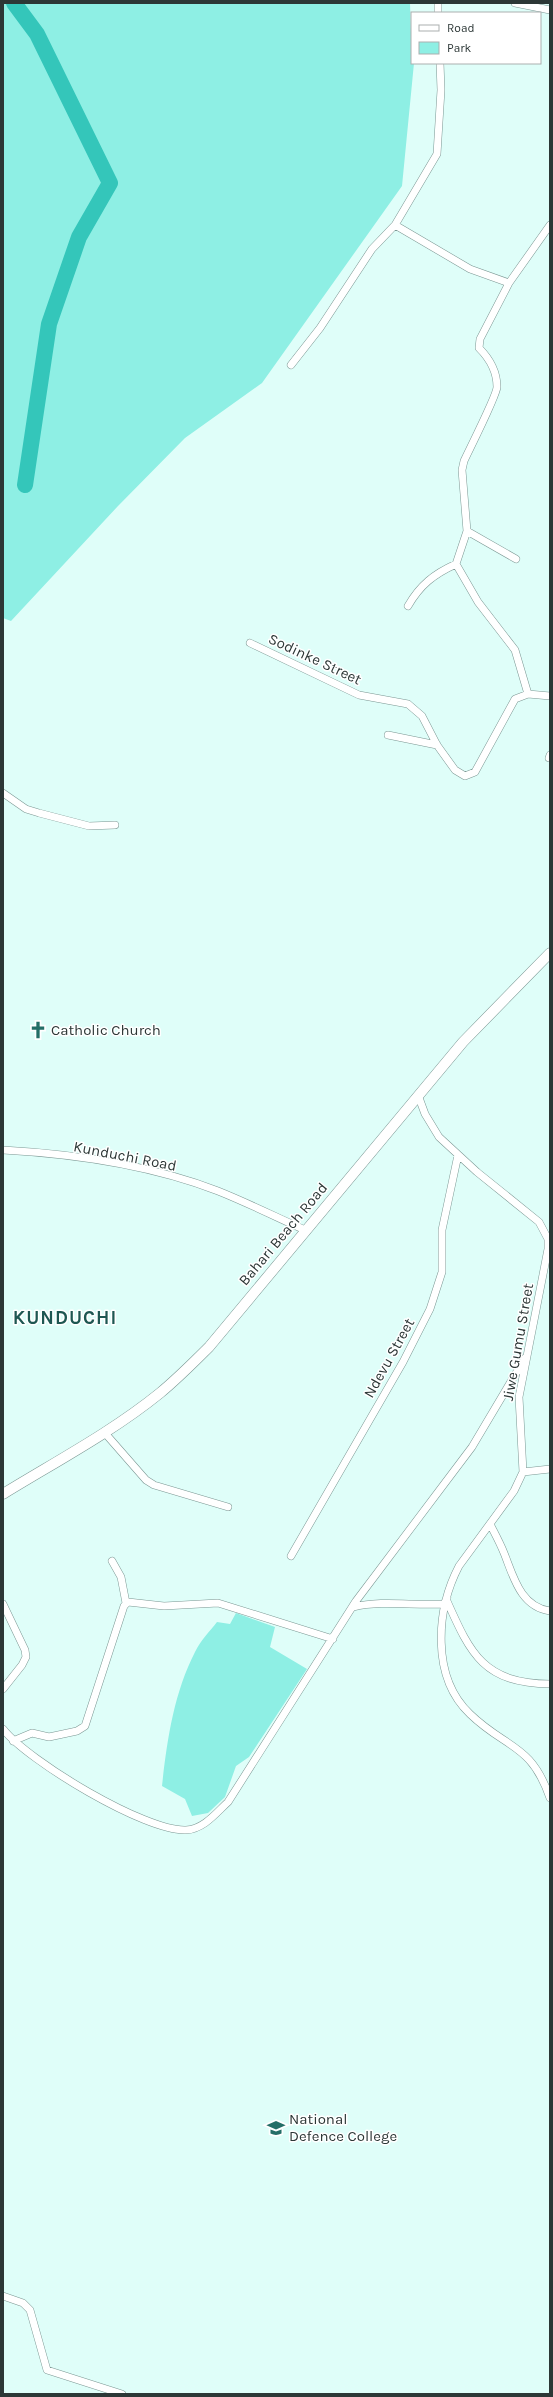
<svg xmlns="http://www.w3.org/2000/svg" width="553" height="2397" viewBox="0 0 553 2397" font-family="Karla,sans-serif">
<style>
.green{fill:#8eefe4}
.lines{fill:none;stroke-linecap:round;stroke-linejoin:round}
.river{stroke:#34c6ba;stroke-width:16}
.street-casing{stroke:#7b9793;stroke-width:8}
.secondary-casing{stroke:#7b9793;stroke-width:11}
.street{stroke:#fff;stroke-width:7}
.secondary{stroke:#fff;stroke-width:10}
.labels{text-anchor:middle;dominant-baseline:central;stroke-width:3;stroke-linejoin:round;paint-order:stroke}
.street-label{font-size:15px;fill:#2c3736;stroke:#fff}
.poi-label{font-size:15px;fill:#2c3736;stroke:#fff;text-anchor:start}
.district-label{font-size:19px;font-weight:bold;letter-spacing:1px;fill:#1e5752;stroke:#fff}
</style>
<rect width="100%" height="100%" fill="#dffef9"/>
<path class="green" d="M3,3H410L412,63H414L402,186L262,383L185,438L118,506L11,621L3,618Z
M236,1613L275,1627L270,1647L307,1669L249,1757L236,1766L225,1797L208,1813L192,1816L185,1799L162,1786C167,1740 174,1693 195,1652C200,1641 210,1631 217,1622L230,1624Z"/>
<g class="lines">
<path class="river" d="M14,3L37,34L110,183L79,237L49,324L25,485"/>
<g class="street-casing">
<path id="street" d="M438,3V13
M515,3L550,10
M395,225L470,269L509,283
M291,365L320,328L372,249L395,225L437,154L441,90L440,63
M467,531L516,559
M408,606C420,585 434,574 456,564
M250,643L359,695L408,704L422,716L437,745L455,770L465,776L475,772L515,699L528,694L550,696
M528,694L515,650L478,602L456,564L467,531L462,470L464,461C469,450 497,395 497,387C497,371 490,359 479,348L480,339L509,283L550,225
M388,735L437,745
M549,758L550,755
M3,793L26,809L39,813L89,826L115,825
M418,1095L425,1114L439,1137L477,1172L539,1222L548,1239V1249L519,1397L523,1472L514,1491L459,1566C436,1610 431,1677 470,1714C506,1749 531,1743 550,1798
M3,1150C75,1154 151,1165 218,1191C248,1203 276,1217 305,1230
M104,1432L146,1480L154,1485L228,1507
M523,1472L550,1469
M490,1524C495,1534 500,1543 504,1553C513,1575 520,1607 550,1611
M291,1556L403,1362L430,1309L442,1272V1230L458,1155
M112,1561L121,1577L126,1603
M447,1601C471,1655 484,1683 550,1684
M3,1604L25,1650L26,1657L22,1665L3,1689
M353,1607C383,1600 413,1606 444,1604L447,1598
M3,1729C28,1761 146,1832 186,1830C204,1829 216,1813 228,1802L356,1601L472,1447L525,1358
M13,1741L32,1733L49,1737L77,1731L85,1726L124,1606L128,1602L164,1606L218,1603L333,1639
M3,2296L23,2303L30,2310L47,2370L122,2394"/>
</g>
<g class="secondary-casing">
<path id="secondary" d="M3,1494C55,1462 112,1432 160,1393C177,1379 193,1363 209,1347L463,1042L550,953"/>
</g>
<use href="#street" class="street"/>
<use href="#secondary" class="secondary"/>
</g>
<defs>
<g id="church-bare" transform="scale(1.38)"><path d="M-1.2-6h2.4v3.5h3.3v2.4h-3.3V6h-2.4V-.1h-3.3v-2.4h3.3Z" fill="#246e67" stroke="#fff" stroke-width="2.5" paint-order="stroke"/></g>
<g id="school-bare" transform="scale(1.38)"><path d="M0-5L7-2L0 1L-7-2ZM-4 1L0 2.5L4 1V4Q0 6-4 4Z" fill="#246e67" stroke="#fff" stroke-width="2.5" paint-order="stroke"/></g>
</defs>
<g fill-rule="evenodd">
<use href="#church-bare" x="38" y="1030"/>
<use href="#school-bare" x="276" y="2128"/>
</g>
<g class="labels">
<g class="street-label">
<text transform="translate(315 659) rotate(25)">Sodinke Street</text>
<text transform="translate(125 1156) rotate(11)">Kunduchi Road</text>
<text transform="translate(283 1234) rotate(-50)">Bahari Beach Road</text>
<text transform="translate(518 1342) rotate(-80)">Jiwe Gumu Street</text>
<text transform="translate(389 1358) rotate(-61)">Ndevu Street</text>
</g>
<g class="poi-label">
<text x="51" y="1030">Catholic Church</text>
<text x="289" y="2119">National<tspan x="289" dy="17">Defence College</tspan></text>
</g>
<g class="district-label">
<text x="65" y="1318">KUNDUCHI</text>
</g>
</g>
<rect width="553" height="2397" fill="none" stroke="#2c3736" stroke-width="8"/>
<rect x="411" y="12" width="130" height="52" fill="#ffffff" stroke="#abafaf"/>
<rect x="419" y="25" width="20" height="6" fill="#ffffff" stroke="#abafaf"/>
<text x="447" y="32" font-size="12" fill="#2c3736">Road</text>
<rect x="419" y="42" width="20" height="12" fill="#8eefe4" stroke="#abafaf"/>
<text x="447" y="52" font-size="12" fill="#2c3736">Park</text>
</svg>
